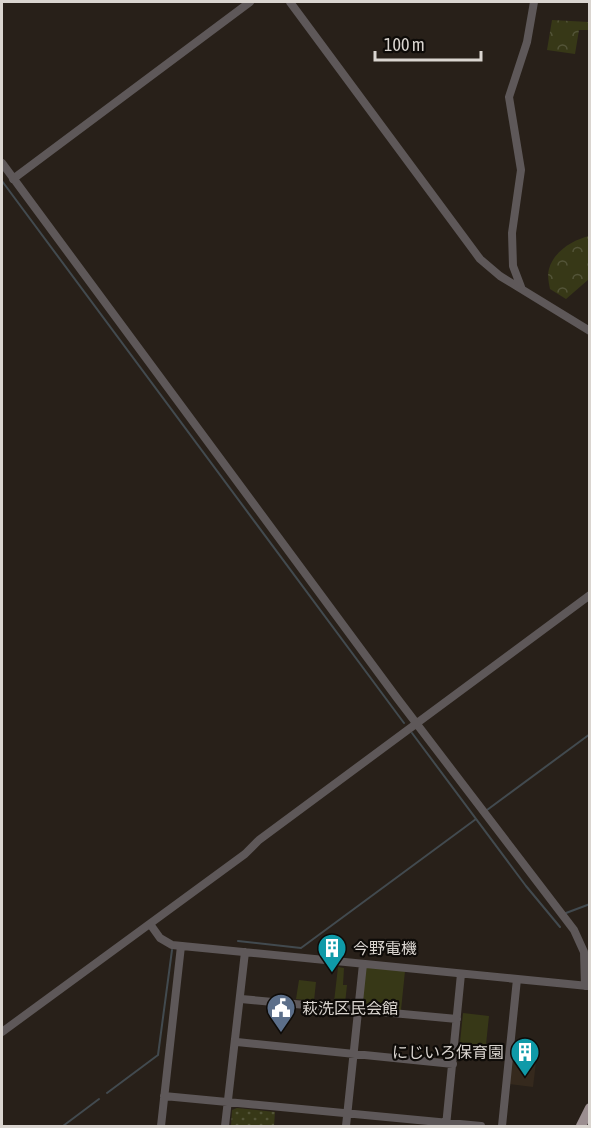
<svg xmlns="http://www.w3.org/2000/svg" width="591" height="1128" viewBox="0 0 591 1128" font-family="'Asap Condensed','Noto Sans JP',sans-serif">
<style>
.built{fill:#35291d}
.grass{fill:#373817}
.forest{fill:url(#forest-crowns)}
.park{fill:url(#park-dots)}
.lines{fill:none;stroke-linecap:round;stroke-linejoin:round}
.stream{stroke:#424a4f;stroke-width:2}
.minor{stroke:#5e5859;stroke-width:8}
.major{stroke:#9b8e90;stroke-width:10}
.labels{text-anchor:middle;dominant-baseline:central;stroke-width:4.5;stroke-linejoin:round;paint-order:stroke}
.poi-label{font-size:16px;fill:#dad5d0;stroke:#0e0b08;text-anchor:start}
</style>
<defs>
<pattern id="forest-crowns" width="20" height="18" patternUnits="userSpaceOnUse" patternTransform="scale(1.5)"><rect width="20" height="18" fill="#373817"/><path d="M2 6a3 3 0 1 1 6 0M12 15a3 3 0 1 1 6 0" fill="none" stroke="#535438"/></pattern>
<pattern id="park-dots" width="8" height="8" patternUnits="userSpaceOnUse" patternTransform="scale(1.5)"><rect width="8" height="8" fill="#373817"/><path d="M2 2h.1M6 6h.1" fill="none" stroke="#535438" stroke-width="1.8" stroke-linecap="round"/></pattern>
</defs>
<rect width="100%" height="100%" fill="#282019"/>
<path class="built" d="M513,1050L537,1053L533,1087L509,1084Z"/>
<path class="grass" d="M338,967L344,968L343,985H347L345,1004L334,1002Z
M367,967L405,971L401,1010L363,1006L359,1002L362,971Z
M299,980L316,982L314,1001L296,999Z
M463,1013L489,1016L485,1054L459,1052Z"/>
<path class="forest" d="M552,20L589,22V30H579L575,54L547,50Z
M589,236V279L566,299L550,289C549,284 547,275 549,269C554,251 573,240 589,236Z"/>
<path class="park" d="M237,1108L275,1112L274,1126H231L232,1110Z"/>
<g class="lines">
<path class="stream" d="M2,181L404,723
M412,733L526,886L560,927
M487,810L590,734
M566,913L590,904
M238,941L301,948L476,819
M107,1093L158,1055L172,950
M63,1126L99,1099"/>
<path class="minor" d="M290,2L480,259L500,276L590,331
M2,163L397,698L574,930L584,952L585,986
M13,179L250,2
M521,287L513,266L512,233L521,170L509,97L527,42L534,2
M150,924L160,938L172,945L588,986
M241,999L457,1019
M2,1032L245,854L259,840L590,595
M237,1042L453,1064
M164,1096L481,1126
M161,1126L181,946
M225,1126L245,952
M346,1126L363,964
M446,1126L461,974
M502,1126L517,979"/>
<path class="major" d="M581,1126L590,1108"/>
</g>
<defs>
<g id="building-pin" transform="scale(1.5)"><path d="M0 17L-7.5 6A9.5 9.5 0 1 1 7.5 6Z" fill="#0f9aa8" stroke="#0e0b08"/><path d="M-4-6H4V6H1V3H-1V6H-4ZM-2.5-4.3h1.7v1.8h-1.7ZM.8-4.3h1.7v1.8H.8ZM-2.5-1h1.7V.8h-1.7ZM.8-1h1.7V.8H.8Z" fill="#fff"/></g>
<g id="civic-pin" transform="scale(1.5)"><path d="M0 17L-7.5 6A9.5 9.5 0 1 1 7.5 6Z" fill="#5c6f8a" stroke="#0e0b08"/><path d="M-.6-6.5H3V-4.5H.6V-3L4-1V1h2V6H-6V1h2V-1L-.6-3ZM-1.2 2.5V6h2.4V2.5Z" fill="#fff"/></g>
</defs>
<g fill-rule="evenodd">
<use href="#building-pin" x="332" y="948"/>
<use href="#civic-pin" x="281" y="1008"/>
<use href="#building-pin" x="525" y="1052"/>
</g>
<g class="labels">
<g class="poi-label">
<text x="353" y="948">今野電機</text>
<text x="302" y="1008">萩洗区民会館</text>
<text x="504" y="1052" text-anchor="end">にじいろ保育園</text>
</g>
</g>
<rect width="591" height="1128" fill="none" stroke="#dad5d0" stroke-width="6"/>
<path d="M375 51v9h106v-9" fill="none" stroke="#dad5d0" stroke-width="3"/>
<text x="384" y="51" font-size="18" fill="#dad5d0" stroke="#0e0b08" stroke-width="4.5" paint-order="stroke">100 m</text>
</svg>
